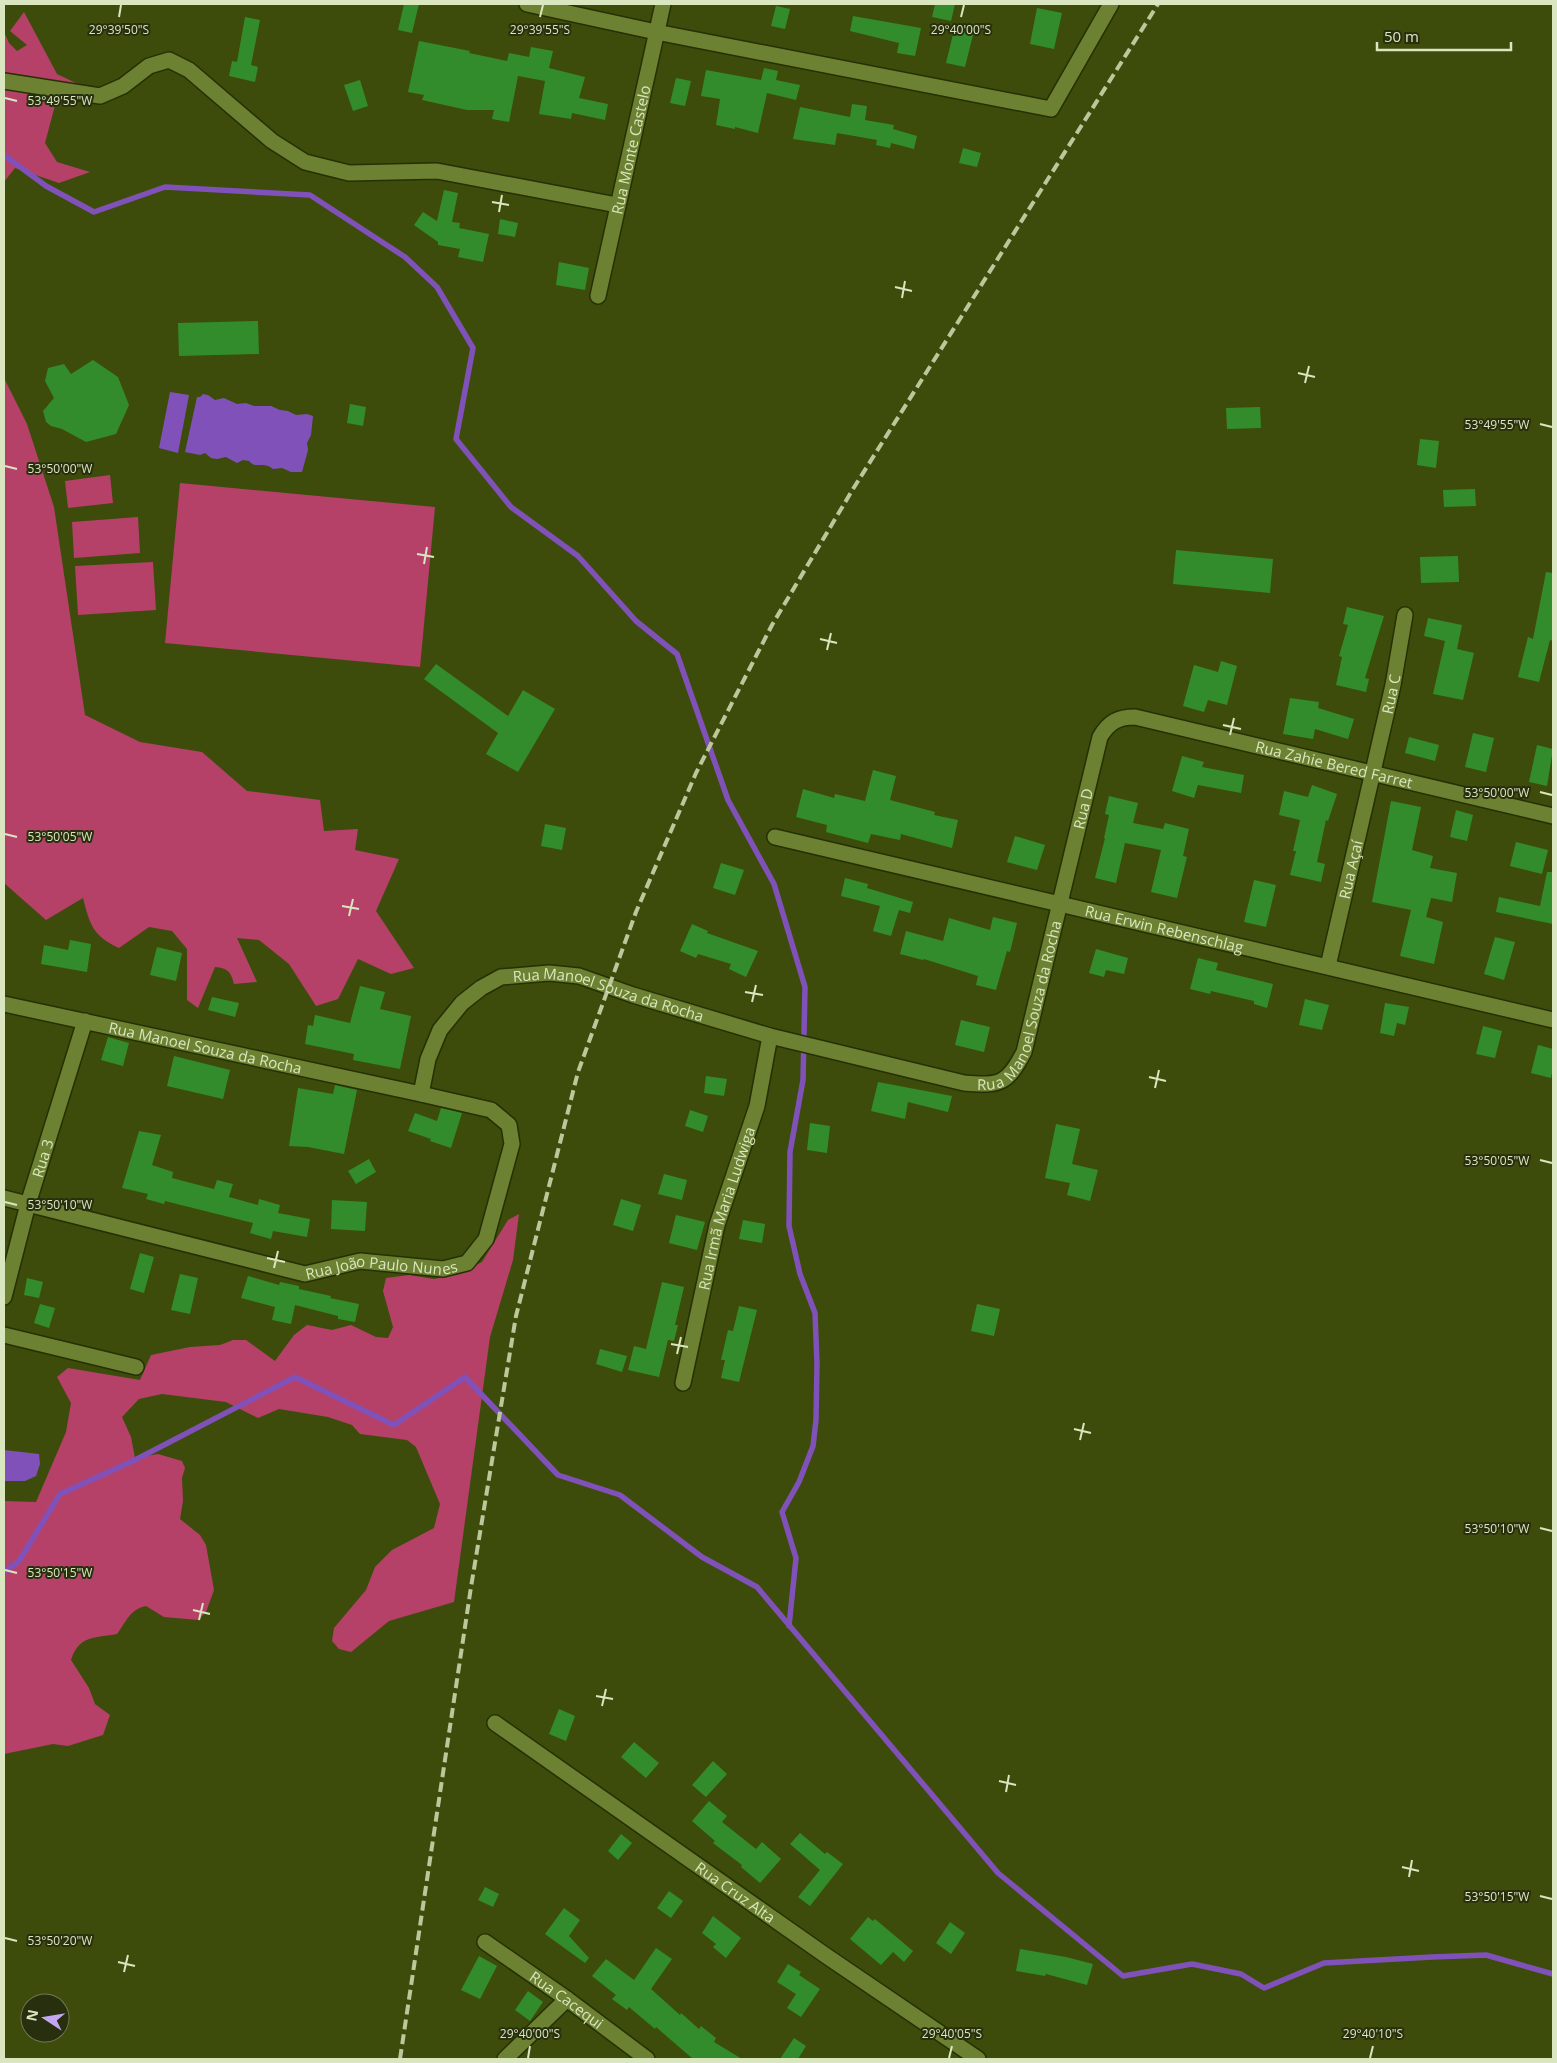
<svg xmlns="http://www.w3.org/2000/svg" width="1557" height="2063" viewBox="0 0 1557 2063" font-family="'Open Sans',sans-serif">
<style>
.green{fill:#b54169}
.water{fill:#8052b9}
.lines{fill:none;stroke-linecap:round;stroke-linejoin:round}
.stream{stroke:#8052b9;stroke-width:5.5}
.building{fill:#338c2b}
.minor-casing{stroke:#263004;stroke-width:18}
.minor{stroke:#6c8131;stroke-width:15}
.rail{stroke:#bbc89c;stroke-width:4;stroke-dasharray:10 5;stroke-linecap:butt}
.ticks{fill:none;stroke:#dae6bf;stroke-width:2}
.labels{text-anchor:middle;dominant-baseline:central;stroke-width:4;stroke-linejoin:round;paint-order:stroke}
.street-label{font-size:15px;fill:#dae6bf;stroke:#272f0e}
.ticks-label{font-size:12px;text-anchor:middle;fill:#dae6bf;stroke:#272f0e;stroke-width:4;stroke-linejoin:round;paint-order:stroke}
</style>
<rect width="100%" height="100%" fill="#3d4c0b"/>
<path class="green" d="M24,12L57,74L78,84L81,96L57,98L45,143L57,162L90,172L59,183L15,168L4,182V32L9,43L17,51L27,45L10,31Z
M4,378L27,424L54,507L85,715L140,742L202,752L247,791L320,800L324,831L358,829L355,850L399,859L376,911L414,968L391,974L358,959L338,999L316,1006L289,964L259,940L237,938L257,982L234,984C231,972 228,968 215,967L198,1008L187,1000V949L172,931L149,927L119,948C93,936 90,925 83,898L46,920L4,883Z
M110,475L113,503L68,508L65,481Z
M180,483L435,507L420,667L165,643Z
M138,517L140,553L74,558L72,522Z
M153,562L156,610L78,615L75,566Z
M519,1214L513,1260L490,1337L454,1602L389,1621L351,1652L339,1649L332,1641L334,1628L366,1590L375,1567L392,1550L434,1528L440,1504L416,1447L407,1440L360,1434L352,1425L328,1417L279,1409L258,1418L226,1402L162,1394L139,1399L122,1417L131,1437L135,1458L158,1454L182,1461L185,1468L182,1478L183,1501L180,1519L200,1535L206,1545L214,1590L206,1612L198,1620L164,1617L146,1606C130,1609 126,1622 117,1634C95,1638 79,1635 71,1660L89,1688L95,1704L110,1715L103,1735L68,1746L53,1744L4,1754V1501L36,1502L66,1432L71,1403L57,1377L68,1368L140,1380L151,1355L190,1347L220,1345L233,1340H246L275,1361L294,1335L307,1325L332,1330L351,1325L376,1337L388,1338L393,1327L383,1291L386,1278L409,1275L434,1279L459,1274L482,1262L508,1220Z"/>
<path class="water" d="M170,392L189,395L178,453L159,448Z
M203,394L208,395L215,400L224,398L237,404L246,403L254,406H271L280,410L288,411L296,415L307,414L313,416L311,435L307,443L308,450L302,472H291L282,468L273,469C263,460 256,470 249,461L243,460L237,463L226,457L217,459L211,458L205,453L200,455L185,452L197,397H200Z
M4,1450L39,1454L40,1464L36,1476L25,1481H4Z"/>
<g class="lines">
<path class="stream" d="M4,155L46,186L94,212L165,187L310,195L405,257L437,287L473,348L456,439L511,507L578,556L636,621L677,654L728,800L774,884L805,987L803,1080L790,1152L789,1226L800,1274L815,1313L817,1364L816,1420L813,1446L799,1482L782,1512L796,1558L789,1626
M4,1572L19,1561L60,1494L135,1460L295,1377L394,1425L465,1377L558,1475L620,1495L702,1557L757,1587L998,1873L1123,1976L1192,1964L1241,1974L1264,1988L1324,1963L1432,1957L1486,1955L1553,1974"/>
</g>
<path class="building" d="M404,4H419L412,33L398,30Z
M935,4H955L951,21L932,17Z
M776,6L790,9L785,29L771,26Z
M1037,8L1062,13L1054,49L1030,44Z
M853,16L921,28L915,56L897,53L899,43L850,31Z
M245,17L260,20L251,65L258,67L255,82L229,76L232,61L237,62Z
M955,26L974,31L965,67L946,63Z
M419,41L470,51L469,53L507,61L509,53L529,57L531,47L553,51L549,68L585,77L579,98L608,104L605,120L572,113L571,119L539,114L545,81L518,76L509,122L492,119L494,110H467L422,100L424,95L408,92Z
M764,68L778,71L776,80L800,85L796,100L767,93L758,133L735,127V129L716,125L720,99L701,96L706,70L761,80Z
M676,78L691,81L685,106L670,103Z
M360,80L368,106L353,111L344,85Z
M852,104L867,106L865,120L894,125L893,129L917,136L914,149L891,143L890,148L876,145L877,140L837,133L835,145L793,139L800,107L850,117Z
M963,148L981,153L977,167L959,163Z
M444,190L458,193L452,222L460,223L459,228L489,234L483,262L458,257L460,249L438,245V242L414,225L423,212L437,221Z
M500,219L518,223L515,237L498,234Z
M559,262L589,268L585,290L556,285Z
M258,321L259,354L179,356L178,323Z
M93,360L118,377L129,405L116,434L86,442L62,429L51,426L46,422L43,411L54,398L45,381L48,368L64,364L71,374Z
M350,404L366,407L363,426L347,423Z
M1260,407L1261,428L1227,429L1226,408Z
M1420,439L1439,441L1436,468L1417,465Z
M1475,489L1476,506L1444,507L1443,490Z
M1176,550L1273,559L1270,593L1173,584Z
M1458,556L1459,582L1421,583L1420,557Z
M1546,572L1553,573V641L1550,640L1539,682L1518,677L1528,637L1533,639Z
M1347,607L1384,616L1365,678L1369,679L1366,692L1336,685L1342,657L1339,656L1348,625L1343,624Z
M1428,618L1462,625L1457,649L1474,653L1463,700L1433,694L1445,641L1424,636Z
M1221,661L1237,666L1227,705L1208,700L1204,712L1183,706L1194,665L1218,672Z
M436,664L508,716L523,690L555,709L518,772L486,754L498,733L424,679Z
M1290,698L1319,702L1318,708L1354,719L1348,739L1315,729L1313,739L1283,734Z
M1473,733L1494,738L1486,772L1465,767Z
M1409,737L1439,745L1435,761L1405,753Z
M1537,745L1553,749L1547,786L1529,782Z
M1182,756L1204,762L1202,767L1244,775L1241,793L1198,785L1194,798L1172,791Z
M873,770L896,776L890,800L935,812L934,815L958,820L952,848L901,834L900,840L871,834L868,843L826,832L827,825L796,817L803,789L834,798L835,794L865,801Z
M1312,785L1337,794L1328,821L1326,820L1317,862L1325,864L1321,882L1290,875L1296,851H1293L1300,820L1279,815L1284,791L1308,797Z
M1109,796L1138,803L1133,823L1163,829L1165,823L1189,829L1183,856L1187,857L1177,898L1151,892L1161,850L1125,843L1116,883L1095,878L1105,838H1104L1109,815L1105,814Z
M1391,801L1421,807L1412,850L1433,856L1430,868L1457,873L1452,902L1431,898L1426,917L1443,922L1434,964L1400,956L1411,910L1372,902Z
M1456,810L1473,815L1467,841L1450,837Z
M545,824L566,828L562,850L541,846Z
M1015,836L1045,845L1037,870L1007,862Z
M1516,842L1548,850L1542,874L1510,866Z
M721,863L744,870L735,895L713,888Z
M1547,872H1553V924L1496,912L1499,897L1540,906Z
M845,878L868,884L867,888L913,902L910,913L899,910L891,936L873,931L880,906L841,896Z
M1254,880L1276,885L1266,927L1244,922Z
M993,917L1017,923L1010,952L1007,951L996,990L976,985L978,976L924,959L923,960L900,954L906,931L943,941L949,918L990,930Z
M692,924L708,931L707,933L758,951L746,977L729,969L731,964L698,954L696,958L680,951Z
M1495,937L1515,942L1504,980L1484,974Z
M70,940L91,944L87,972L41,964L44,945L68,950Z
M157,947L182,953L176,981L150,975Z
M1096,949L1128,958L1124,974L1106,970L1104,977L1089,973Z
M1198,958L1218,963L1216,970L1273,984L1267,1008L1254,1004V1001L1211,991L1210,994L1190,989Z
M360,986L385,992L380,1009L411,1016L400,1069L353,1060L354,1054L305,1044L308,1025L313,1026L315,1015L350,1023Z
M212,997L239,1003L235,1017L208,1010Z
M1305,999L1329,1005L1322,1030L1299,1025Z
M1385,1003L1409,1007L1405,1025L1397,1023L1394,1036L1380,1033Z
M961,1020L990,1027L984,1052L955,1045Z
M1483,1026L1502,1031L1495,1058L1476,1054Z
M108,1037L129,1043L123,1066L101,1060Z
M1538,1045L1553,1049V1067L1551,1078L1531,1073Z
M174,1056L230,1070L223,1099L167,1086Z
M706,1076L727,1079L724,1096L704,1093Z
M878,1082L952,1096L948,1112L908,1102L905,1119L871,1111Z
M335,1085L357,1090L344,1154L308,1147L289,1146L298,1088L333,1094Z
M441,1108L462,1113L451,1148L430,1141L431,1139L408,1131L415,1113L437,1121Z
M690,1110L708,1116L703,1132L685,1126Z
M810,1123L830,1126L827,1153L807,1150Z
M1056,1124L1080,1129L1072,1164L1098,1170L1090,1201L1067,1195L1070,1183L1045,1178Z
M139,1131L161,1135L152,1165L173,1172L172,1178L214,1189L217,1180L233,1184L229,1197L258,1205L259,1199L280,1205L278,1213L310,1219L307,1237L273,1231L271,1239L250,1233L253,1223L165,1201L164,1204L146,1199L148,1194L122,1188Z
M369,1159L376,1172L356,1184L348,1171Z
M664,1174L687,1180L682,1200L658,1194Z
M621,1199L641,1205L633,1231L613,1225Z
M332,1200L367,1202L365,1231L331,1229Z
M676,1215L705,1222L697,1250L669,1243Z
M743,1220L765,1224L762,1243L739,1239Z
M140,1253L154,1257L144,1293L130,1289Z
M180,1274L198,1278L190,1314L171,1310Z
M248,1276L279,1285L280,1282L299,1286V1289L331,1296L330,1298L359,1304L355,1322L338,1319V1316L295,1305L291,1324L272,1320L275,1307L241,1298Z
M27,1278L43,1282L39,1298L24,1295Z
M662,1282L684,1287L675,1325H678L674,1341L668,1340L659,1377L628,1370L634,1346L646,1349Z
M40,1304L55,1308L49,1328L34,1323Z
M977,1304L1000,1309L994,1336L971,1331Z
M739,1306L757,1310L739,1382L721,1378L725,1360H721L728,1330L733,1331Z
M600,1349L627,1356L622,1372L596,1364Z
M559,1709L575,1716L566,1741L549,1734Z
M634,1742L659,1763L646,1778L621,1757Z
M713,1761L727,1774L706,1797L692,1785Z
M709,1801L727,1816L722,1822L756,1849L762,1842L781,1859L760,1883L741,1867L742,1865L713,1843L715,1841L692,1821Z
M800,1833L825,1854L827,1852L843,1864L810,1906L798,1897L820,1870L790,1844Z
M621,1834L632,1843L618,1860L608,1851Z
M485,1887L499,1894L493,1907L478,1900Z
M669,1891L683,1901L671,1918L657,1908Z
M564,1908L580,1920L569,1936L589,1958L585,1963L545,1934Z
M713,1916L741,1938L726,1958L713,1947L716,1944L702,1933Z
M868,1917L873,1921L875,1919L913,1951L904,1962L893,1952L881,1965L850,1939Z
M950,1922L965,1933L951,1954L936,1943Z
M656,1948L672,1959L651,1989L680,2015L681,2013L699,2029L701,2026L716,2038L714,2042L742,2059H693L656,2027L655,2029L629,2007L627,2010L612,1999L616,1995L592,1976L606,1959L634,1980Z
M1020,1949L1066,1957L1093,1964L1087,1985L1046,1974L1045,1976L1016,1971Z
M479,1956L497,1966L480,1999L461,1990Z
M788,1964L801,1972L799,1975L820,1989L801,2017L787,2008L796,1994L777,1982Z
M528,1991L543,2002L530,2021L515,2010Z
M794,2038L806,2046L798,2059H780Z"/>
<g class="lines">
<g class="minor-casing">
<g id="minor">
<path d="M527,4L656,32L1051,109L1111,4"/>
<path d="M4,81L100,96L123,86L149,66L169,60L189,70L272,141L305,162L349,173L437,171L617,205"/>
<path id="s1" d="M598,296L663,4"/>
<path id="s2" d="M775,837L1553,1020"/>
<path id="s3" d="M1328,966L1393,685L1405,615"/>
<path id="s4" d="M4,1004L421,1094L428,1059L440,1030L462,1003L481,988L501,977L549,973L579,976L633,995L770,1036L964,1083C1001,1086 1007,1084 1024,1052L1100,737C1109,722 1118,717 1135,717L1553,816"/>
<path id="s5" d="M4,1198L305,1274L360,1261L443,1269L467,1263L486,1239L512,1144L509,1125L491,1110L421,1094"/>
<path id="s6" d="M4,1297L28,1204L85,1021"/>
<path d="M4,1335L136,1367"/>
<path id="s7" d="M683,1383L717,1225L757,1106L770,1036"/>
<path id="s8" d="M495,1723L825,1955L978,2059"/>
<path id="s9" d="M485,1942L567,1999L647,2059"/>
<path d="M505,2059L567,1999"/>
</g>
</g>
<use href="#minor" class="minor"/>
<path class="rail" d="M400,2059L471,1587L516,1316L578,1072L636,912L696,773L772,625L853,489L1158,4"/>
</g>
<path class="ticks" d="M119,17L121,5M540,17L543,5M961,17L964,5M5,98L17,101M492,202L509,205M499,212L502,195M895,287L912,291M902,298L905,281M1298,373L1315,377M1305,383L1309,366M1540,424L1552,427M5,466L17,469M417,554L434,557M424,564L427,547M820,639L837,643M827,650L831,633M1223,725L1241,729M1230,735L1234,718M1540,792L1552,795M5,834L17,837M342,906L359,909M349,916L353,899M745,992L763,995M752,1002L756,985M1149,1077L1166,1081M1155,1088L1159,1070M1540,1160L1552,1163M5,1202L17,1205M267,1258L285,1262M274,1268L278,1251M671,1344L688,1347M677,1354L681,1337M1074,1429L1091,1433M1080,1440L1084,1423M1540,1528L1552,1531M5,1570L17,1573M193,1610L210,1614M199,1620L203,1603M596,1696L613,1699M602,1706L606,1689M999,1781L1016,1785M1006,1792L1009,1775M1402,1867L1419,1871M1409,1877L1412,1860M1540,1896L1552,1899M5,1938L17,1941M118,1962L135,1966M124,1972L128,1955M528,2058L530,2046M949,2058L952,2046M1370,2058L1373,2046"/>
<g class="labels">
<g class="street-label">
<text stroke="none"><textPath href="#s1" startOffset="150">Rua Monte Castelo</textPath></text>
<text stroke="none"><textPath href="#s3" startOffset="279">Rua C</textPath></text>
<text stroke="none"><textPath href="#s4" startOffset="1700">Rua Zahie Bered Farret</textPath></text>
<text stroke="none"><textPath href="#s4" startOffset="1379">Rua D</textPath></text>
<text stroke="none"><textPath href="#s3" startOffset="99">Rua Açaí</textPath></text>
<text stroke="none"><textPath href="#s2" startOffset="400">Rua Erwin Rebenschlag</textPath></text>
<text stroke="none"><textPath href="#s4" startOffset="686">Rua Manoel Souza da Rocha</textPath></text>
<text stroke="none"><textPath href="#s4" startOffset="1165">Rua Manoel Souza da Rocha</textPath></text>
<text stroke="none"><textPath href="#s4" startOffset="206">Rua Manoel Souza da Rocha</textPath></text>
<text stroke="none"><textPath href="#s6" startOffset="144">Rua 3</textPath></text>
<text stroke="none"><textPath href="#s7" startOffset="180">Rua Irmã Maria Ludwiga</textPath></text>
<text stroke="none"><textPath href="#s5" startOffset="388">Rua João Paulo Nunes</textPath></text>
<text stroke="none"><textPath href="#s8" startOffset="294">Rua Cruz Alta</textPath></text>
<text stroke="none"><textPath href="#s9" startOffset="100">Rua Cacequi</textPath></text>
</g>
</g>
<g class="ticks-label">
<text x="119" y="34">29°39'50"S</text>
<text x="540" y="34">29°39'55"S</text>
<text x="961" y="34">29°40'00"S</text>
<text x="60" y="105">53°49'55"W</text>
<text x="1497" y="429">53°49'55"W</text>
<text x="60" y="473">53°50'00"W</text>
<text x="1497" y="797">53°50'00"W</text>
<text x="60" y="841">53°50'05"W</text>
<text x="1497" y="1165">53°50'05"W</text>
<text x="60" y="1209">53°50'10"W</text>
<text x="1497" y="1533">53°50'10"W</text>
<text x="60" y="1577">53°50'15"W</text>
<text x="1497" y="1901">53°50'15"W</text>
<text x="60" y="1945">53°50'20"W</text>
<text x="530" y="2038">29°40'00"S</text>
<text x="952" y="2038">29°40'05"S</text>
<text x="1373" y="2038">29°40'10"S</text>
</g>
<rect width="1557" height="2063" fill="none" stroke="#dae6bf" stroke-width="10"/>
<g transform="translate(45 2018) rotate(282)"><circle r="24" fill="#272f0e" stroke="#6f7855"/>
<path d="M0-4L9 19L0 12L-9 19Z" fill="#c4a7f1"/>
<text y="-8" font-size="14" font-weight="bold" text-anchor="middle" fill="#dae6bf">N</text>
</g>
<path d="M1377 42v8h134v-8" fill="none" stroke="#dae6bf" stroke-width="2.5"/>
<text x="1384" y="42" font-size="15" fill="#dae6bf" stroke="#272f0e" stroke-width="4" paint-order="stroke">50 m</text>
</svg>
